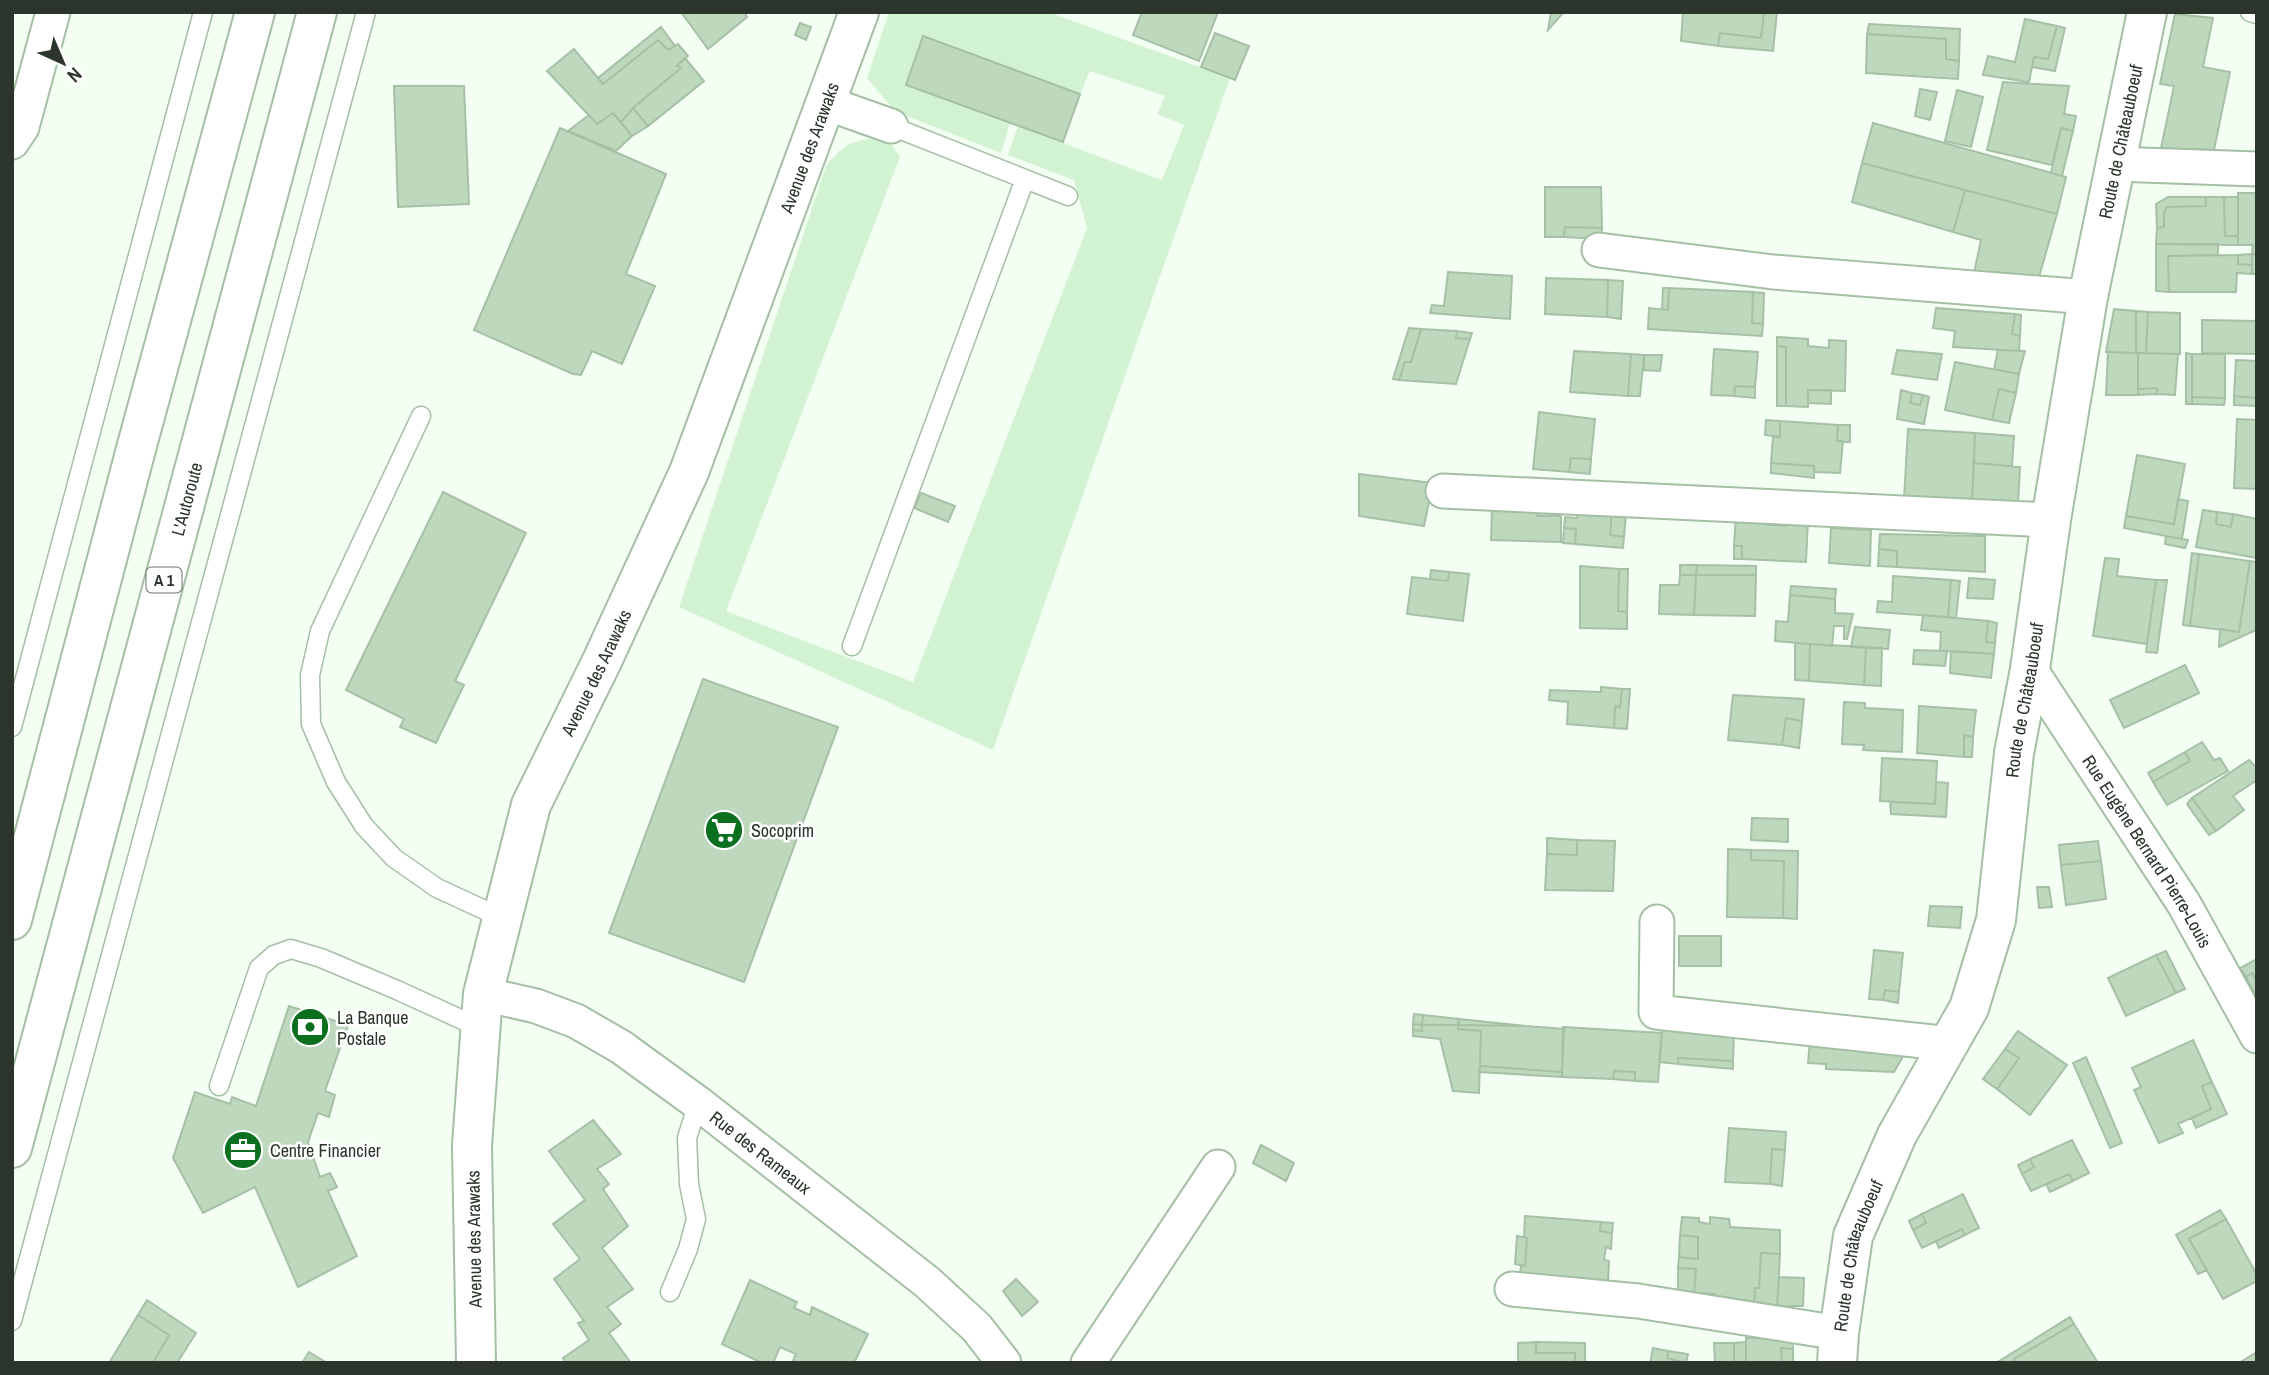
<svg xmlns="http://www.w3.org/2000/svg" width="2269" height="1375" viewBox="0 0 2269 1375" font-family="'Archivo Narrow',sans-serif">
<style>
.green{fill:#d2f3d2}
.building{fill:#bed8be;stroke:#a6c0a6;stroke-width:2}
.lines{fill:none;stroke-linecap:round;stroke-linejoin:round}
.lane-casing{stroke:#a5bfa5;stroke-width:21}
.street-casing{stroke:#a5bfa5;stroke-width:37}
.secondary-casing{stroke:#a5bfa5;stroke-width:42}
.highway-casing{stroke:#a5bfa5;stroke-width:42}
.lane{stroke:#fff;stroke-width:18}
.street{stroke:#fff;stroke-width:33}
.secondary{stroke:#fff;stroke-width:38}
.highway{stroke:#fff;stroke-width:38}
.labels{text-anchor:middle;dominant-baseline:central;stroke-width:5;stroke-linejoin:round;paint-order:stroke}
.shield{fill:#fff;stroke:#6b726b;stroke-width:2}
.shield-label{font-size:16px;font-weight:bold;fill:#2b352b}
.street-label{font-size:18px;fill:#2b352b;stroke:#fff}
.poi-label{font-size:18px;fill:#2b352b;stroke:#fff;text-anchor:start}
</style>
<rect width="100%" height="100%" fill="#f4fff4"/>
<path class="green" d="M889,12H1048L1230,78L993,750L679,607L826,166C846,141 856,139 887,138L900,157L726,611L913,682L1087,228L1074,180L1008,155L1018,126L1162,180L1184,125L1157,114L1165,96L1090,71L1080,94L923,37L906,85L1010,123L1001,153L896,112L867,78Z"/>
<path class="building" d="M681,12H744L747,17L708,49Z
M1142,12H1218L1199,61L1133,35Z
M1551,12H1564L1548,30Z
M1683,12H1764L1761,38L1720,33L1718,46L1681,41Z
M1764,12H1777L1773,51L1718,46L1720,33L1761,38Z
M2175,14L2213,18L2203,67L2230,72L2214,150L2161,148L2174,86L2160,84Z
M2025,19L2057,26L2048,59L2034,57L2029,82L1983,75L1988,56L2015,62Z
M800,23L811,27L806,40L795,35Z
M1869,24L1960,29L1959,61L1946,59V39L1867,34Z
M2057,26L2065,28L2055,71L2032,67L2034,57L2048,59Z
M661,27L675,46L668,50L658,40L603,84L598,78Z
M1215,33L1249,46L1235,80L1201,67Z
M1867,34L1946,39V59L1959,61L1958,79L1866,73Z
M923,36L1080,94L1063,142L906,85Z
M658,40L668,50L678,44L688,56L677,66L681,68L633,108L621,122L613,113L597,124L547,71L574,49L603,84Z
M685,58L704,81L648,126L633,108L681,68L677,66Z
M2003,82L2069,86L2064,114L2076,116L2073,131L2061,128L2052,165L1987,150Z
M394,86H464L469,204L398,207Z
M1920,89L1937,92L1930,120L1915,116Z
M1957,90L1983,97L1971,147L1945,141Z
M633,108L648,126L632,136L621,122Z
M613,113L632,136L616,151L568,131L589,115L597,124Z
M1873,123L2066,177L2057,214L1862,163Z
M560,128L666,174L626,274L655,286L622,364L592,351L581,375L573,374L474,330Z
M2061,128L2073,131L2062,176L2051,173Z
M1862,163L1965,190L1953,232L1852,202Z
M1545,187H1601L1602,228L1565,227L1564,237H1545Z
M1965,190L2057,214L2035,291L1974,273L1981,240L1953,232Z
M2238,193H2257V255L2252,254L2253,245H2238Z
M2168,197H2206V206L2167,207L2164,213V227L2157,228L2156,204Z
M2206,197H2224L2225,236H2238V245L2156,244L2157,228L2164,227V213L2167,207L2206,206Z
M2224,197H2238V236H2225Z
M1565,227L1602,228L1601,239L1564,237Z
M2156,244H2218V255L2168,256L2169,292L2156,291Z
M2252,254L2257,255V274H2252Z
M2252,254V265L2238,264V255Z
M2238,255V264L2252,265V274L2237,273L2236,292H2169L2168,256Z
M1448,272L1512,276L1510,319L1430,313L1432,305L1444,306Z
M1546,278L1608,280L1607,317L1545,314Z
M1608,280L1623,281L1621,319L1607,317Z
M1663,288H1669L1668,310H1662Z
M1669,288L1753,292L1752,323L1763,324L1762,336L1648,329L1649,308L1668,310Z
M1753,292L1764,293L1763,324L1752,323Z
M1936,308L2015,314L2012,334L2020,336L2019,351L1953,347L1955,331L1933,328Z
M2114,309L2136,311V353L2106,352Z
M2136,311L2148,312L2146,353H2136Z
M2148,312L2180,313V354L2146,353Z
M2015,314L2021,315L2020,336L2012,334Z
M2202,320L2257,321V354L2202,353Z
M1409,328L1421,329L1411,362H1405L1399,380L1393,379Z
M1421,329L1457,331L1456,338L1470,339L1456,384L1399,380L1405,362H1411Z
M1457,331L1472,333L1470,339L1456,338Z
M1777,337L1808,339V346L1829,348V340L1846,341L1845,391L1808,390V407L1786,406V347L1777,346Z
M1777,346L1786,347V406H1777Z
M1714,349L1758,352L1755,387L1735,386L1734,396L1711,395Z
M1897,350L1942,354L1937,380L1892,374Z
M1998,350L2025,351L2019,374L1994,369Z
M1574,351L1631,354L1628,396L1570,392Z
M2108,352L2138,353V395H2106Z
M2138,353L2178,354L2175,395L2157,394V388L2138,389Z
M2186,353L2192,354V404H2186Z
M1631,354L1644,355L1640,396H1628Z
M2192,354H2225V398L2192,397Z
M1644,355H1662L1660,371L1644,370Z
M2236,360L2257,361V398L2234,396Z
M1955,362L2019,374L2016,393L1999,389L1992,420L1945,410Z
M1735,386L1755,387V398L1734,396Z
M2157,388V394L2138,395V389Z
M1999,389L2016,393L2009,423L1992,420Z
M1808,390H1831V404L1808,403Z
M1901,390L1912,393L1910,403L1920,405L1923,395L1929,397L1924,424L1897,419Z
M1912,393L1923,395L1920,405L1910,403Z
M2234,396L2257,398V406L2234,405Z
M2192,397L2225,398L2224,405L2192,404Z
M1539,412L1595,419L1591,459L1571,458L1569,472L1533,469Z
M2237,419L2257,420V489L2234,488Z
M1766,420L1780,421V437L1765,435Z
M1780,421L1838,425L1837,441H1843L1840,473L1814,472V466L1771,463L1773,436L1780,437Z
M1838,425H1850V442L1837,441Z
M1908,429L1975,433L1972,500L1904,498Z
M1975,433L2014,436L2012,466L1974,463Z
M2137,455L2185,464L2174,524L2126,516Z
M1571,458L1591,459L1590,474L1569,472Z
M1771,463L1814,466V478L1771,473Z
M1974,463L2020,467L2018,503L1972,500Z
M1359,474L1433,483L1424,526L1359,516Z
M443,492L526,533L455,681L464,685L436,743L400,727L404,719L346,690Z
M921,493L955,506L948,522L914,508Z
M2178,499L2188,501L2182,539L2124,528L2126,516L2174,524Z
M1492,508H1537V516H1561V542L1491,540Z
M1537,508H1561V516H1537Z
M1578,509L1612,511L1610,535L1624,537L1623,548L1575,544L1576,529L1564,528L1565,517L1577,518Z
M2203,510L2217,512L2216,524L2231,527L2233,514L2257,519V558L2196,547Z
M1612,511L1626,513L1624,537L1610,535Z
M2217,512L2233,514L2231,527L2216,524Z
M1736,516L1763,517V524L1786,526L1787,518L1808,519L1806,562L1742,559V546H1734Z
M1831,521L1870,522L1871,530L1831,528Z
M1564,528L1576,529L1575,544L1563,543Z
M1831,528L1871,530L1870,566L1829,563Z
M1880,534L1985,536V572L1897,567V551L1879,549Z
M2166,536L2188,540L2185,548L2165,544Z
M1734,546H1742V559H1734Z
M1879,549L1897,551V567L1878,566Z
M2192,553L2199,554L2190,626L2183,625Z
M2199,554L2250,561L2239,632L2190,626Z
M2105,558L2119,559L2117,576L2156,580L2147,644L2093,636Z
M2250,561L2257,562L2256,630L2219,647L2220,629L2239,632Z
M1680,565H1697L1696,575H1680Z
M1697,565L1756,566V575H1696Z
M1580,566L1619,569L1618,611L1627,612V629L1580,628Z
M1619,569H1628L1627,612L1618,611Z
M1431,570L1449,572L1448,581L1430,579Z
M1449,572L1469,574L1463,621L1407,614L1412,577L1448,581Z
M1680,575H1696L1694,615L1659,614L1660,585H1679Z
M1696,575H1756L1755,616L1694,615Z
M1893,576L1951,580L1948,617L1877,612L1878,601L1892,602Z
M1969,578L1995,580L1993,599L1967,598Z
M1951,580L1960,581L1956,618L1948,617Z
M2156,580H2167L2157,653L2146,652Z
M1791,586L1836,589L1835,599L1790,595Z
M1790,595L1835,599V613L1853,614L1847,639H1844V626H1834L1832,646L1775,641L1776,621L1788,622Z
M1923,615L1988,621L1986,642L1995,643L1994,654L1940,651L1941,632L1921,630Z
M1988,621L1997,623L1995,643L1986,642Z
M1855,627L1890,630L1888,649L1851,647Z
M1795,643L1810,644L1809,681L1795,680Z
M1810,644L1866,647L1864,685L1809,681Z
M1866,647L1882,648L1881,686L1864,685Z
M1914,650L1947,651L1945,666L1913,664Z
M1951,651L1994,654L1991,678L1950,673Z
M2185,665L2199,693L2124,728L2110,700Z
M703,679L838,727L744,982L609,933Z
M1601,687L1622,689L1620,707L1615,706L1614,728L1567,724L1568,702L1549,700L1550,690L1601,692Z
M1622,689H1630L1627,729L1614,728L1615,706L1620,707Z
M1733,695L1804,699L1802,721L1786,718L1782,745L1728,740Z
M1844,702L1865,703V708L1903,710L1902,752L1863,750L1864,745L1842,744Z
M1919,706L1976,710L1973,737L1964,735V757L1917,753Z
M1786,718L1802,721L1799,748L1782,745Z
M1964,735L1973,737L1972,757H1964Z
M2202,742L2214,760L2220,758L2228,771L2167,805L2153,782L2190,761L2185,752Z
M2185,752L2190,761L2153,782L2148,773Z
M1882,758L1937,761L1935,804L1880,801Z
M2249,760L2255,766L2257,765V780L2233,796L2244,810L2216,831L2192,798Z
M1936,782L1948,783L1946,817L1891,814L1890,802L1935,804Z
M2192,798L2216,831L2209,835L2187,804Z
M1752,818L1788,819V842L1751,840Z
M1547,838L1577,840V855L1547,854Z
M1577,840L1615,841L1613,891L1545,890L1547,854L1577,855Z
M2098,841L2101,861L2061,865L2059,845Z
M1728,849L1751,850V860L1784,861L1783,918L1727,917Z
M1751,850L1798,851L1797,919L1783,918L1784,861L1751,860Z
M2101,861L2106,899L2066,905L2061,865Z
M2037,887H2049L2052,907L2039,908Z
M1930,906L1962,907L1960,928L1928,926Z
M1679,936H1721V966H1679Z
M1874,950L1903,953L1899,992L1885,990L1883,1000L1869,999Z
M2166,951L2185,989L2176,993L2156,955Z
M2156,955L2176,993L2126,1016L2108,978Z
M2257,959V982L2252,973L2246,977L2240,968Z
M2252,973L2257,982L2256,996L2246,977Z
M1885,990L1899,992L1898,1003L1883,1000Z
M289,1006L348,1025L325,1091L335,1095L329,1117L318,1113L308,1142L320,1177L330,1173L337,1187L328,1191L357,1256L298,1287L255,1187L203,1213L173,1158L195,1092L230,1104L232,1097L256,1106Z
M1414,1014L1423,1015L1422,1025L1413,1024Z
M1423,1015L1459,1019L1458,1025H1422Z
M1459,1019L1526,1026L1458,1025Z
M1413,1024L1422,1025V1031L1413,1030Z
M1422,1025H1458V1029L1481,1031L1479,1093L1453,1091L1440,1039L1413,1036V1030L1422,1031Z
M1458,1025L1526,1026L1564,1029L1562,1072L1480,1066L1481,1031L1458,1029Z
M1563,1027L1662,1033L1658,1082L1635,1081V1072L1614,1071L1613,1079L1562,1077Z
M1662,1029L1734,1034L1733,1061L1678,1058V1064L1659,1062Z
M2018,1031L2067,1065L2030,1115L1997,1089L2019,1058L2005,1049Z
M2193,1040L2212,1082L2202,1086L2211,1109L2178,1124L2183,1133L2159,1143L2134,1090L2141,1087L2132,1068Z
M1810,1041L1908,1048L1894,1072L1826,1069V1064L1808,1063Z
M2005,1049L2019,1058L1997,1089L1983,1079Z
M2086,1057L2122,1143L2110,1148L2073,1063Z
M1678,1058L1733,1061V1069L1678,1064Z
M1480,1066L1562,1072V1077L1479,1072Z
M1614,1071L1635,1072V1081L1613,1079Z
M2212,1082L2227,1114L2196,1128L2192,1118L2211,1109L2202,1086Z
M593,1120L621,1154L597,1169L609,1184L603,1189L628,1226L602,1248L633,1289L607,1307L621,1324L609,1333L631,1363H566L563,1358L589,1340L578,1323L584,1321L554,1279L580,1259L553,1224L585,1200L549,1151Z
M1729,1128L1786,1132L1785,1150L1772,1149L1770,1184L1725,1182Z
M2072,1140L2089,1173L2073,1181L2069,1174L2031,1191L2022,1174L2034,1167L2030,1159Z
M1261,1145L1294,1163L1286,1181L1253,1163Z
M1772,1149L1785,1150L1782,1186L1770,1184Z
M2030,1159L2034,1167L2022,1174L2018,1165Z
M2069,1174L2073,1181L2050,1192L2046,1184Z
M1963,1194L1979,1228L1965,1235L1962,1229L1922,1248L1913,1230L1926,1223L1922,1214Z
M2220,1210L2226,1219L2189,1239L2207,1270L2198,1274L2176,1235Z
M1922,1214L1926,1223L1913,1230L1909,1221Z
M1525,1216L1601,1222L1600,1231L1612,1233L1611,1249L1606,1247L1604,1260L1609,1261L1608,1282L1597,1280V1291L1519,1285L1521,1265L1525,1266L1527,1238L1524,1237Z
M1682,1217L1699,1218V1222L1710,1224V1217L1729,1219L1730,1227L1780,1230V1254L1761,1253L1759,1288H1755L1754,1305L1715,1302V1294L1694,1293L1696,1269L1678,1268L1679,1257L1698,1259V1237L1680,1235Z
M2226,1219L2257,1275V1281L2223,1299L2189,1239Z
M1601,1222L1613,1223L1612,1233L1600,1231Z
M1962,1229L1965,1235L1939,1248L1936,1241Z
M1680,1235L1698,1237V1259L1679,1257Z
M1517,1236L1527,1238L1525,1266L1515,1264Z
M1761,1253L1780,1254L1777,1306L1754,1305L1755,1288H1759Z
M1678,1268L1696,1269L1694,1293L1715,1294V1302L1678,1298Z
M1779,1277L1804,1278L1803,1306H1777Z
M1016,1279L1038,1302L1022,1316L1003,1291Z
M750,1280L797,1302L794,1308L810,1315L812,1307L868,1334L854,1363H792L796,1354L780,1347L773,1363H762L722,1344Z
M147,1300L196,1333L177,1363H153L169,1335L138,1315Z
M138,1315L169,1335L153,1363H109Z
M2070,1317L2074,1324L2014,1359L2016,1363H1996Z
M2074,1324L2098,1363H2016L2014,1359Z
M1792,1337L1793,1349L1781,1348L1782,1363H1746V1338Z
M1536,1342L1585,1343V1363H1575V1353H1536Z
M1536,1342V1353H1575V1363H1518V1343Z
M1746,1342V1363H1734V1343Z
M1714,1343H1734V1363H1715Z
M1653,1348L1668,1351L1667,1358L1686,1363H1650Z
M1781,1348L1793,1349V1363H1782Z
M1668,1351L1688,1354L1686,1363L1667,1358Z
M309,1352L327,1363H302Z
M2257,1352V1363H2239Z"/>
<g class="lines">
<g class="lane-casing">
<path id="lane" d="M2250,12L2257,14
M891,126L1068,196
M421,416L320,631L310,675L311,724L336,782L364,826L394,858L437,888L502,918
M852,646L1025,179
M12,727L203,12
M219,1086L259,968L274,955L291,949L321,958L397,990L480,1028
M670,1292L688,1249L696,1219L689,1184L687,1138L698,1103
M12,1321L366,12"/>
</g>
<g class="street-casing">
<g id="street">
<path d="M826,103L891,126"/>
<path d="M12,142L22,127L53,12"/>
<path d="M2114,164L2257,169"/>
<path d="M1599,250L1773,272L2088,297"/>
<path d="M1443,491L2051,520"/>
<path id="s1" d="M2030,669L2184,904L2257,1036"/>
<path d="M1657,922L1656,1012L1951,1044"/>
<path id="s2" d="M483,994L536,1006L576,1021L621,1047L698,1103L927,1282L977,1328L1004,1363"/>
<path d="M1512,1289L1638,1301L1839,1333"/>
<path d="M1088,1363L1218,1167"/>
</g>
</g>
<g class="secondary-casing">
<g id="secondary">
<path id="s3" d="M476,1363L472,1145L483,994L531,805L602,661L689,472L859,12"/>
<path id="s4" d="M1837,1363L1839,1333L1853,1236L1897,1135L1969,1008L1996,920L2014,753L2030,669L2051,520L2088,297L2147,12"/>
</g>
</g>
<g class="highway-casing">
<g id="highway">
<path d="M12,920L136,449L255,12"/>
<path id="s5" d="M12,1148L317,12"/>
</g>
</g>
<use href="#lane" class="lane"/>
<use href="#street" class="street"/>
<use href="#secondary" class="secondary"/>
<use href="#highway" class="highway"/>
</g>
<defs>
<g id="supermarket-disc" transform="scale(2.0125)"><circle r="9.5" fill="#0a6f1e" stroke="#fff"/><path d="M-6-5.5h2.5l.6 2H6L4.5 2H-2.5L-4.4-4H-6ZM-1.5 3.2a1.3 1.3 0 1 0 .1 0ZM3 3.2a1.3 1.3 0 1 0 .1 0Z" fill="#fff"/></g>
<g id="bank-disc" transform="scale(2.0125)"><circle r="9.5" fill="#0a6f1e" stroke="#fff"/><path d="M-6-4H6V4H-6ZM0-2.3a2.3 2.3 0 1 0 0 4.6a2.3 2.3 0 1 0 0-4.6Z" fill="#fff"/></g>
<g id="office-disc" transform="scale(2.0125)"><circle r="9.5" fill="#0a6f1e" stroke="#fff"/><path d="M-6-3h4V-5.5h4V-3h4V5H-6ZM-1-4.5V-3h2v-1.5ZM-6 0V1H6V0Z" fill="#fff"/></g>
</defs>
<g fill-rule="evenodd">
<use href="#supermarket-disc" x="724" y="830"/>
<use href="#bank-disc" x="310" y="1027"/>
<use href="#office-disc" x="243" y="1150"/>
</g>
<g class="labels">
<rect class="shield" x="146.5" y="567.5" width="35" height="25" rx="5"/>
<g class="shield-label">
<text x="164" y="580">A 1</text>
</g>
<g class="street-label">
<text stroke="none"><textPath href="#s4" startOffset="1265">Route de Châteauboeuf</textPath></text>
<text stroke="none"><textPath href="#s3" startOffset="1279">Avenue des Arawaks</textPath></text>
<text stroke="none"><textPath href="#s5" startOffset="672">L'Autoroute</textPath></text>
<text stroke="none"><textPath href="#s3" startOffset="712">Avenue des Arawaks</textPath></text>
<text stroke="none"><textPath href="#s4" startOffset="698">Route de Châteauboeuf</textPath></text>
<text stroke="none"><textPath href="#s1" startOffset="217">Rue Eugène Bernard Pierre-Louis</textPath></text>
<text stroke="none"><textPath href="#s2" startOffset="324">Rue des Rameaux</textPath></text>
<text transform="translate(474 1239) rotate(-91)">Avenue des Arawaks</text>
<text stroke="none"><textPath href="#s4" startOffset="110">Route de Châteauboeuf</textPath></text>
</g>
<g class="poi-label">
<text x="751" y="830">Socoprim</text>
<text x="337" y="1017">La Banque<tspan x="337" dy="21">Postale</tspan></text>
<text x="270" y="1150">Centre Financier</text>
</g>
</g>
<rect width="2269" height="1375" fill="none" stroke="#2b352b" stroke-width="28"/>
<g transform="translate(63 63) rotate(136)" stroke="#ffffff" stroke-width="5" paint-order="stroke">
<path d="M0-5L12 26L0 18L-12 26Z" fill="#2b352b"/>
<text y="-10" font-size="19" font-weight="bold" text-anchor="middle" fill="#2b352b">N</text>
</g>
</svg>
